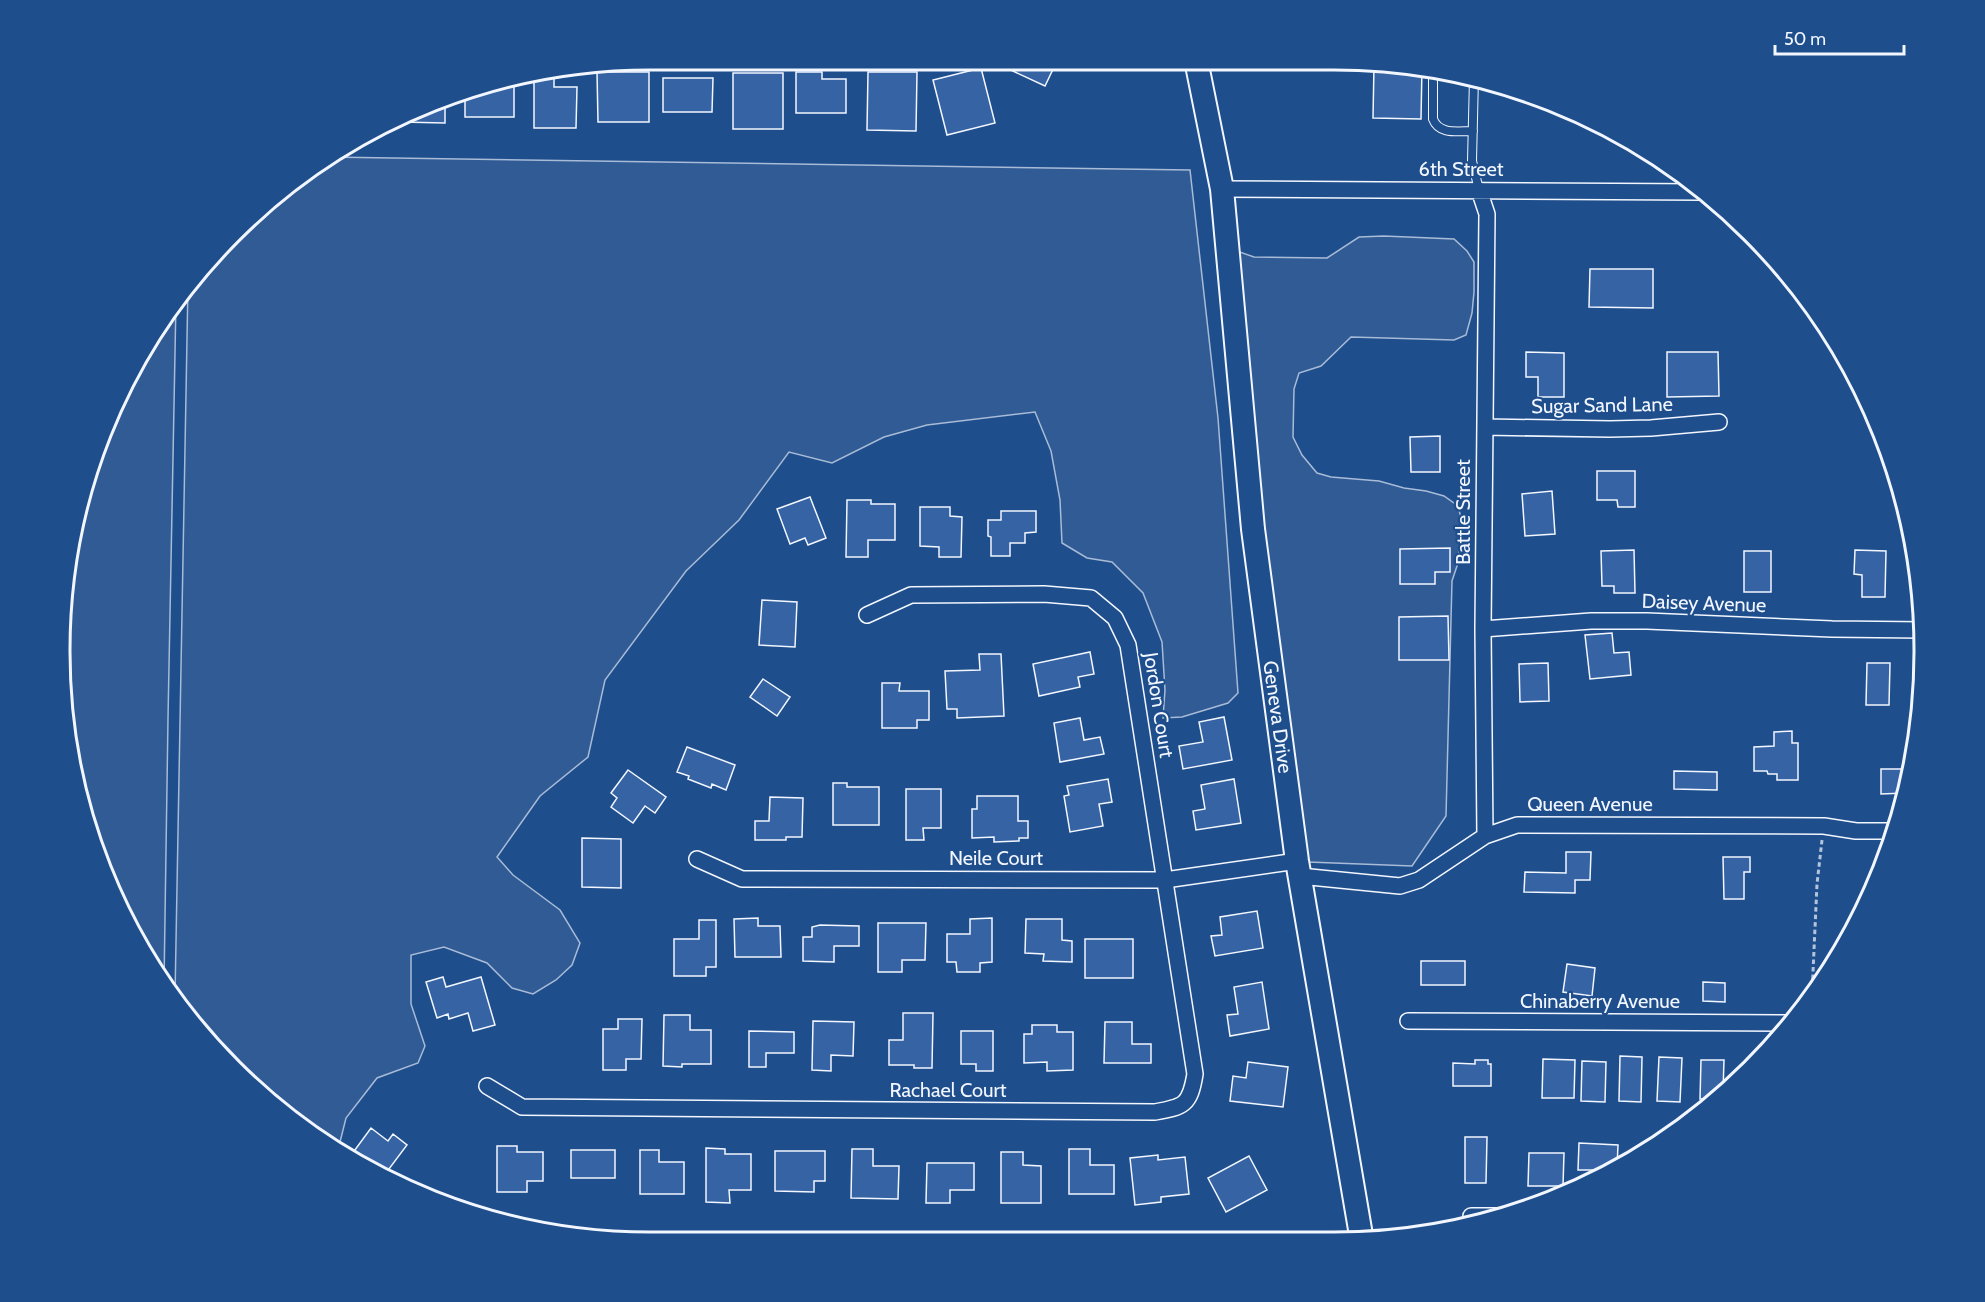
<svg xmlns="http://www.w3.org/2000/svg" width="1985" height="1302" viewBox="0 0 1985 1302" font-family="Cabin,sans-serif">
<style>
.built{fill:#305b95;stroke:#a8bbd7;stroke-width:1.5}
.building{fill:#3563a3;stroke:#f2f6ff;stroke-width:1.5}
.lines{fill:none;stroke-linecap:round;stroke-linejoin:round}
.lane-casing{stroke:#f2f6ff;stroke-width:10}
.street-casing{stroke:#f2f6ff;stroke-width:18}
.secondary-casing{stroke:#f2f6ff;stroke-width:26}
.path{stroke:#b3c4dc;stroke-width:3;stroke-dasharray:4.5 3;stroke-linecap:butt}
.lane{stroke:#1f4e8c;stroke-width:8}
.street{stroke:#1f4e8c;stroke-width:15}
.secondary{stroke:#1f4e8c;stroke-width:22}
.labels{text-anchor:middle;dominant-baseline:central;stroke-width:4.5;stroke-linejoin:round;paint-order:stroke}
.street-label{font-size:20px;fill:#f2f6ff;stroke:#1f4e8c}
.rim{fill:none;stroke:#f2f6ff;stroke-width:3}
</style>
<rect width="100%" height="100%" fill="#1f4e8c"/>
<path class="built" d="M327,157L1190,170L1218,418L1238,693L1228,703L1182,717L1163,718L1165,690L1162,642L1143,593L1112,562L1087,558L1062,543L1060,500L1051,451L1035,412L927,425L884,437L832,463L789,452L739,520L686,571L605,680L588,757L540,796L497,857L513,875L560,910L580,943L572,965L556,980L533,994L512,988L487,963L444,947L411,955V1004L425,1046L418,1063L377,1078L346,1118L338,1150L262,1096L175,997L188,284L233,233Z
M1384,236L1454,239L1467,251L1474,262V292L1472,313L1466,335L1454,340L1351,337L1321,366L1299,373L1294,389L1293,437L1302,455L1317,473L1331,477L1379,481L1404,488L1426,491L1444,496L1458,506L1462,522L1458,563L1452,581L1446,816L1412,866L1308,862L1263,529L1237,251L1254,257L1327,258L1359,237Z
M176,301L168,719L164,984L105,877L80,804L61,690V613L91,461L139,356Z"/>
<path class="building" d="M1000,65H1055L1045,86Z
M1374,65H1411L1422,67L1421,119L1373,118Z
M981,68L995,123L947,135L933,80Z
M554,70V87H577L576,128H534V74Z
M597,72H649V122H598Z
M796,72H822V79H846V113H796Z
M868,72H917L916,131L867,130Z
M733,73H783V129H733Z
M663,78H713L712,112H663Z
M514,79V117H465V90Z
M445,99V123L400,122Z
M1590,269H1653V308L1589,307Z
M1526,352L1564,353V397H1538V377H1526Z
M1667,352H1718L1719,396L1667,397Z
M1440,436V472H1411L1410,437Z
M1597,471H1635V507H1618L1617,500H1597Z
M1552,491L1555,534L1525,536L1522,494Z
M810,497L826,538L808,545L805,538L790,544L777,509Z
M847,500H871V504H895V540H868V557H846Z
M920,507H950V516L962,517L961,557H939V547L920,546Z
M1001,511H1036V532L1025,533V543H1010V556H991V537L988,536V520H1001Z
M1450,548V572H1435V584H1400V549Z
M1634,550L1635,593H1614V586H1602L1601,551Z
M1855,550L1886,551L1885,597H1862V575L1854,574Z
M1744,551H1771V592H1744Z
M762,600L797,602L795,647L759,645Z
M1448,616L1449,660H1399V617Z
M1612,633L1614,653L1629,652L1631,675L1590,679L1585,635Z
M1090,652L1094,674L1078,677L1080,687L1039,696L1033,664Z
M979,654H1001L1004,716L957,718V709H947L945,671L980,670Z
M1548,663L1549,701L1520,702L1519,664Z
M1867,663H1890L1889,705H1866Z
M1919,663H1922L1921,704H1919Z
M763,679L790,697L777,716L750,697Z
M882,683H900L899,691H929V720H917V728H882Z
M1224,717L1232,760L1183,769L1179,746L1203,742L1199,722Z
M1080,718L1084,740L1100,737L1104,754L1060,762L1054,723Z
M1792,731V743H1798V780H1777V774H1768L1767,771H1754V747L1774,746V732Z
M687,747L735,765L726,790L712,784L711,788L688,779L689,776L677,772Z
M1881,769H1911L1905,793L1881,794Z
M628,770L666,797L655,813L645,806L633,823L611,807L617,798L611,793Z
M1674,771L1717,772V790L1674,789Z
M1108,779L1112,802L1099,804L1103,826L1070,832L1064,796L1069,795L1067,786Z
M1234,779L1241,823L1196,830L1193,811L1205,809L1201,785Z
M833,783H847V787H879V825H833Z
M906,789H941V828H923L924,840H906Z
M977,796H1018V821H1028V838H1019V841L994,842V837L972,838V809H977Z
M770,797L803,798L802,837H786V840H755V821H769Z
M582,838L621,839V888L582,887Z
M1566,852H1591L1590,880H1575V893L1524,892L1525,872L1566,873Z
M1723,857H1750V872H1744V899H1724Z
M1257,911L1263,948L1215,956L1211,936L1222,935L1220,917Z
M758,918V926H780L781,957H735L734,919Z
M992,918V962L980,963V972H957L956,962H947V934H970V919Z
M1026,919H1062V940L1072,941V962L1043,961L1044,954L1025,953Z
M699,920H716V967H706V976H674V939H699Z
M878,923H926L925,960H902V972H878Z
M820,925L859,926V946H834V962L803,961V937H812V927Z
M1085,939H1133V978H1085Z
M1421,961H1465V985H1421Z
M1567,964L1595,968L1592,996L1563,992Z
M443,977L446,987L481,977L495,1025L473,1031L468,1013L449,1019L448,1014L437,1018L426,982Z
M1262,982L1269,1029L1230,1036L1227,1015L1238,1014L1234,987Z
M1703,982L1725,983V1002L1703,1001Z
M903,1013H933L932,1068H914V1065H889V1040H903Z
M664,1015H690V1030H711V1064H682V1067L663,1066Z
M618,1019H642L641,1059H626V1070H603V1029H618Z
M813,1021L854,1022L853,1056L831,1055V1071L812,1070Z
M1105,1022H1132V1044H1151V1063H1104Z
M1032,1025H1057V1032H1073V1070L1047,1071V1062L1024,1063V1034H1032Z
M749,1031L794,1032V1053H766V1067H749Z
M961,1031H993V1071H976V1064H961Z
M1620,1056L1642,1057L1641,1102L1619,1101Z
M1659,1057L1682,1058L1680,1102L1657,1101Z
M1543,1059L1575,1060L1574,1098H1542Z
M1475,1060H1488V1064H1491V1086H1453V1063L1475,1064Z
M1701,1060H1724L1723,1092L1716,1099H1700Z
M1582,1061L1606,1062L1605,1102L1581,1101Z
M1248,1062L1288,1067L1283,1107L1230,1101L1233,1076L1246,1078Z
M371,1128L388,1141L393,1134L407,1145L386,1173L382,1172L380,1175L349,1158Z
M1465,1137H1487L1486,1183H1465Z
M1579,1143L1618,1145L1617,1168L1595,1181L1596,1170H1578Z
M497,1146H517V1152H543V1181H527V1192H497Z
M706,1148L725,1149V1154H751V1190H729L730,1203L706,1202Z
M852,1149H873V1166H899L898,1199L851,1198Z
M1069,1149H1090V1165H1114V1194H1069Z
M571,1150H615V1178H571Z
M640,1150H659V1162H684V1194H640Z
M775,1151H825V1181H814V1192L775,1191Z
M1001,1152H1023V1165L1041,1166V1203H1001Z
M1529,1153H1564L1563,1186H1528Z
M1158,1155V1160L1185,1157L1189,1194L1161,1197V1202L1135,1205L1130,1158Z
M1249,1156L1267,1190L1226,1212L1208,1178Z
M927,1163H974V1190H950V1203H926Z"/>
<g class="lines">
<g class="lane-casing">
<path id="lane" d="M1433,69V119C1439,135 1458,131 1473,131
M1474,77L1472,161L1479,190
M1681,191L1682,179"/>
</g>
<g class="street-casing">
<path id="street" d="M1222,189L1701,192
M1479,190L1487,214L1483,629L1485,836
M1485,427L1610,429L1651,428L1719,422
M1483,629L1591,621H1647L1832,629L1923,630
M697,859L742,879L1165,880L1297,861
M1300,876L1400,886L1419,880L1485,836L1517,825L1824,826L1856,831H1896
M1408,1021L1791,1023
M487,1086L522,1107L1155,1112C1184,1107 1190,1105 1195,1074L1128,645L1115,618L1091,598L1044,594L911,595L867,615
M1471,1224V1216H1502"/>
</g>
<g class="secondary-casing">
<path id="secondary" d="M1197,65L1222,189L1253,529L1297,861L1362,1241"/>
</g>
<path class="path" d="M1812,994L1817,884L1822,840"/>
<use href="#lane" class="lane"/>
<use href="#street" class="street"/>
<use href="#secondary" class="secondary"/>
</g>
<g class="labels">
<g class="street-label">
<text x="1461" y="169">6th Street</text>
<text transform="translate(1602 405) rotate(-1)">Sugar Sand Lane</text>
<text transform="translate(1463 512) rotate(-90)">Battle Street</text>
<text transform="translate(1704 603) rotate(2)">Daisey Avenue</text>
<text transform="translate(1159 705) rotate(81)">Jordon Court</text>
<text transform="translate(1278 717) rotate(82)">Geneva Drive</text>
<text x="1590" y="804">Queen Avenue</text>
<text x="996" y="858">Neile Court</text>
<text x="1600" y="1001">Chinaberry Avenue</text>
<text x="948" y="1090">Rachael Court</text>
</g>
</g>
<path d="M0 0H1985V1302H0ZM650 70H1334A580 580 0 0 1 1914 650V652A580 580 0 0 1 1334 1232H650A580 580 0 0 1 70 652V650A580 580 0 0 1 650 70Z" fill="#1f4e8c" fill-rule="evenodd"/>
<path class="rim" d="M650 70H1334A580 580 0 0 1 1914 650V652A580 580 0 0 1 1334 1232H650A580 580 0 0 1 70 652V650A580 580 0 0 1 650 70Z"/>
<path d="M1775 45v9h129v-9" fill="none" stroke="#f2f6ff" stroke-width="3"/>
<text x="1784" y="45" font-size="18" fill="#f2f6ff" stroke="#1f4e8c" stroke-width="4.5" paint-order="stroke">50 m</text>
</svg>
